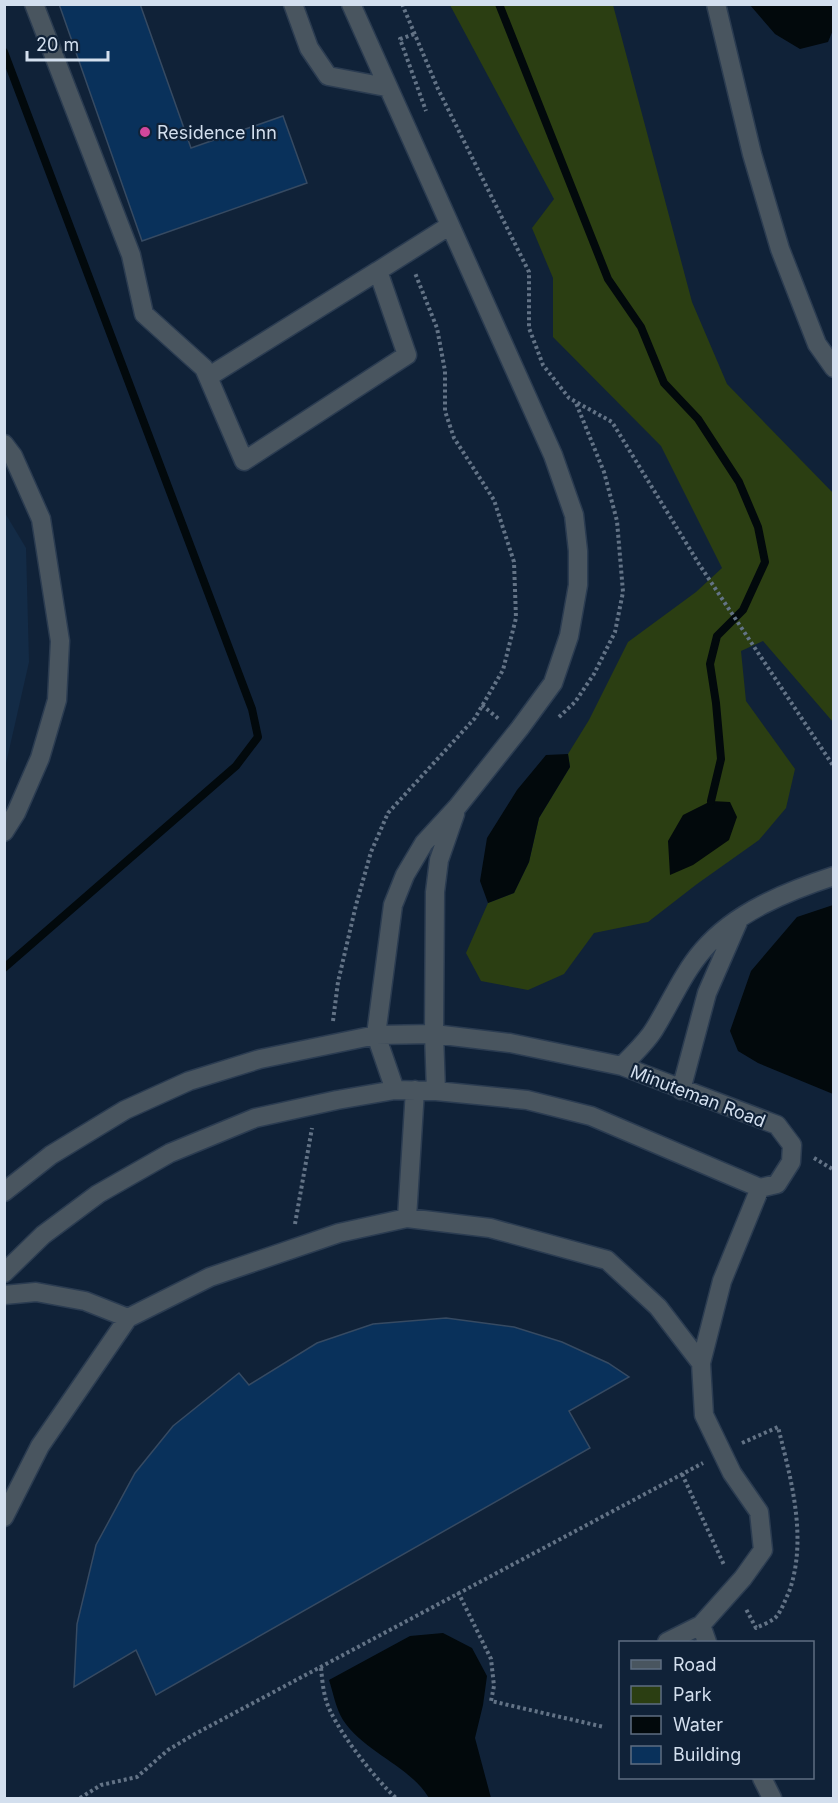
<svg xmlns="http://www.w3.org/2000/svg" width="838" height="1803" viewBox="0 0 838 1803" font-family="Inter,sans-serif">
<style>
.built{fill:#132b46}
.green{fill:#2b3e12}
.water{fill:#02090c}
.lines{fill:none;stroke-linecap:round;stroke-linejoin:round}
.stream{stroke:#02090c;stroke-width:8}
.building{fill:#09315b;stroke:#364a62;stroke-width:1.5}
.minor-casing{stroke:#2b3c51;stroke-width:21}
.path{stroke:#637386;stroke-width:4;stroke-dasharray:3 3;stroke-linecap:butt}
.minor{stroke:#49555f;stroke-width:18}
.hotel-dot{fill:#d1479c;stroke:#102238;stroke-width:2}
.labels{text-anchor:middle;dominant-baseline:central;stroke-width:4.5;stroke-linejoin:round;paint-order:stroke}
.poi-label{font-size:18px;fill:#d3dfee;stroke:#102238;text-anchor:start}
.street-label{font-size:18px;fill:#d3dfee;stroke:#102238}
</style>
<rect width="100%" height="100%" fill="#102238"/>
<path class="built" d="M5,513L26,548L29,662L5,768Z"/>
<path class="green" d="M450,5H613L692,302L727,384L833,493V722L763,641L741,651L746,701L795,769L786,808L759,840L697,884L648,922L594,933L564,974L528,990L481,981L466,953L488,903L514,893L529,862L539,818L570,767L568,754L589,720L628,642L696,592L722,568L661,446L553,337V278L532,228L554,199Z"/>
<path class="water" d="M750,5H833V30L828,42L800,49L775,34Z
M568,754L570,767L539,818L529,862L514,893L488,903L480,881L487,838L517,790L546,755Z
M711,801L730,802L737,817L729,840L693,865L670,875L668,841L683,815Z
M833,905H834L833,1094L758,1063L738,1051L730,1031L751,971L797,917Z
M443,1633L472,1648L487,1676L483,1705L475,1738L491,1798H429C409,1765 365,1753 343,1720C336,1709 333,1692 329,1680L410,1636Z"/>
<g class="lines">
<path class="stream" d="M499,4L608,279L641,327L664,383L698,419L739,482L758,527L765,562L743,610L717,636L710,664L716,703L721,759L711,801
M4,52L252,709L258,737L236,766L4,968"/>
</g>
<path class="building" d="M59,4H140L191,148L283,116L307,183L142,241Z
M446,1318L514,1327L562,1342L608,1363L629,1377L569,1411L590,1448L156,1695L136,1650L74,1687L77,1624L96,1545L135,1473L173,1426L239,1373L249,1385L317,1343L373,1324Z"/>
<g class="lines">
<g class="minor-casing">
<path id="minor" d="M34,4L131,255L144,314L204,368L208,377L244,461L407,355L378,271L208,377
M293,4L309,48L328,76L386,87
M351,4L553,455L574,515L578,551V585L569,636L553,683L520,728L458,806L424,843L405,875L393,905L376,1035L395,1090
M716,4L752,154L780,249L817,344L834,368
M378,271L449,226
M4,444L13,456L41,519L60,641L57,700L40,758L16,813L4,832
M622,1066C633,1054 647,1042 655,1028C671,1002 683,973 703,950C735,912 788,891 834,876
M681,1090L707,993L738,922
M436,1091L434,1034L435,892L439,860L455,814
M4,1192L51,1155L125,1110L189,1081L260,1059L376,1035L434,1034L510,1043L622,1066L777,1125L792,1145L791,1162L777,1184L760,1188L591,1116L527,1100L436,1091L395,1090L337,1100L255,1118L170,1153L98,1194L43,1235L4,1273
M407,1218L415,1090
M4,1295L36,1292L85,1301L128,1318
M4,1517L40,1446L128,1318L210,1277L339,1233L407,1218L490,1228L607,1260L658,1307L701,1363
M667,1642L701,1625
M707,1642L701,1625L743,1578L763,1550L759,1512L732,1473L704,1415L701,1363L722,1281L760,1188
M762,1778L772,1798"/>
</g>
<path class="path" d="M402,4L438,89L529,272V328L543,365L569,398L612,422L699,564L834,767
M414,34L400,39L426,111
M482,705L500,720
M559,717L575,702L594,674L615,632L623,592L617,521L604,472L576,403
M333,1021L338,982L356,905L371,852L388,813L475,718L503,670L516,618L514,562L494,500L454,438L445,411V371L437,328L415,273
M814,1158L834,1170
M295,1224L312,1128
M742,1443L778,1427C791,1479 808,1539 789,1592C785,1600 782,1610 776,1617C771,1622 762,1625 756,1628L746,1609
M682,1474L724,1565
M458,1592L491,1659L494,1686L491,1701L604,1727
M321,1668C322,1678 323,1690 326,1700C333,1726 376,1780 396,1798
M80,1798L101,1785L137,1777L168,1750L193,1735L703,1463"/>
<use href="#minor" class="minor"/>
</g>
<circle class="hotel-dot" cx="145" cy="132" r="6"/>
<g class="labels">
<g class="poi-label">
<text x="157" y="132">Residence Inn</text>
</g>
<g class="street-label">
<text transform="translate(698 1096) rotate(21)">Minuteman Road</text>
</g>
</g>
<rect width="838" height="1803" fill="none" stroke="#d3dfee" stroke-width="12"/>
<rect x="619" y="1641" width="195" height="138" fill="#102238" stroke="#5e6e81" stroke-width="1.5"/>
<rect x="631" y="1660" width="30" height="9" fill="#49555f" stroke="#5e6e81" stroke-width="1.5"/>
<text x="673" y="1671" font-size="18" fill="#d3dfee">Road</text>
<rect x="631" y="1686" width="30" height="18" fill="#2b3e12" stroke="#5e6e81" stroke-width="1.5"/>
<text x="673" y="1701" font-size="18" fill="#d3dfee">Park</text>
<rect x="631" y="1716" width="30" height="18" fill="#02090c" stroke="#5e6e81" stroke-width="1.5"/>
<text x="673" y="1731" font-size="18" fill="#d3dfee">Water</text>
<rect x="631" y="1746" width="30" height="18" fill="#09315b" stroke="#5e6e81" stroke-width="1.5"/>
<text x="673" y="1761" font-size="18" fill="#d3dfee">Building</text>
<path d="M27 51v9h81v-9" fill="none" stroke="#d3dfee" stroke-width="3"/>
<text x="36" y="51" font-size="18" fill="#d3dfee" stroke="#102238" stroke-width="4.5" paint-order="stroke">20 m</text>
</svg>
